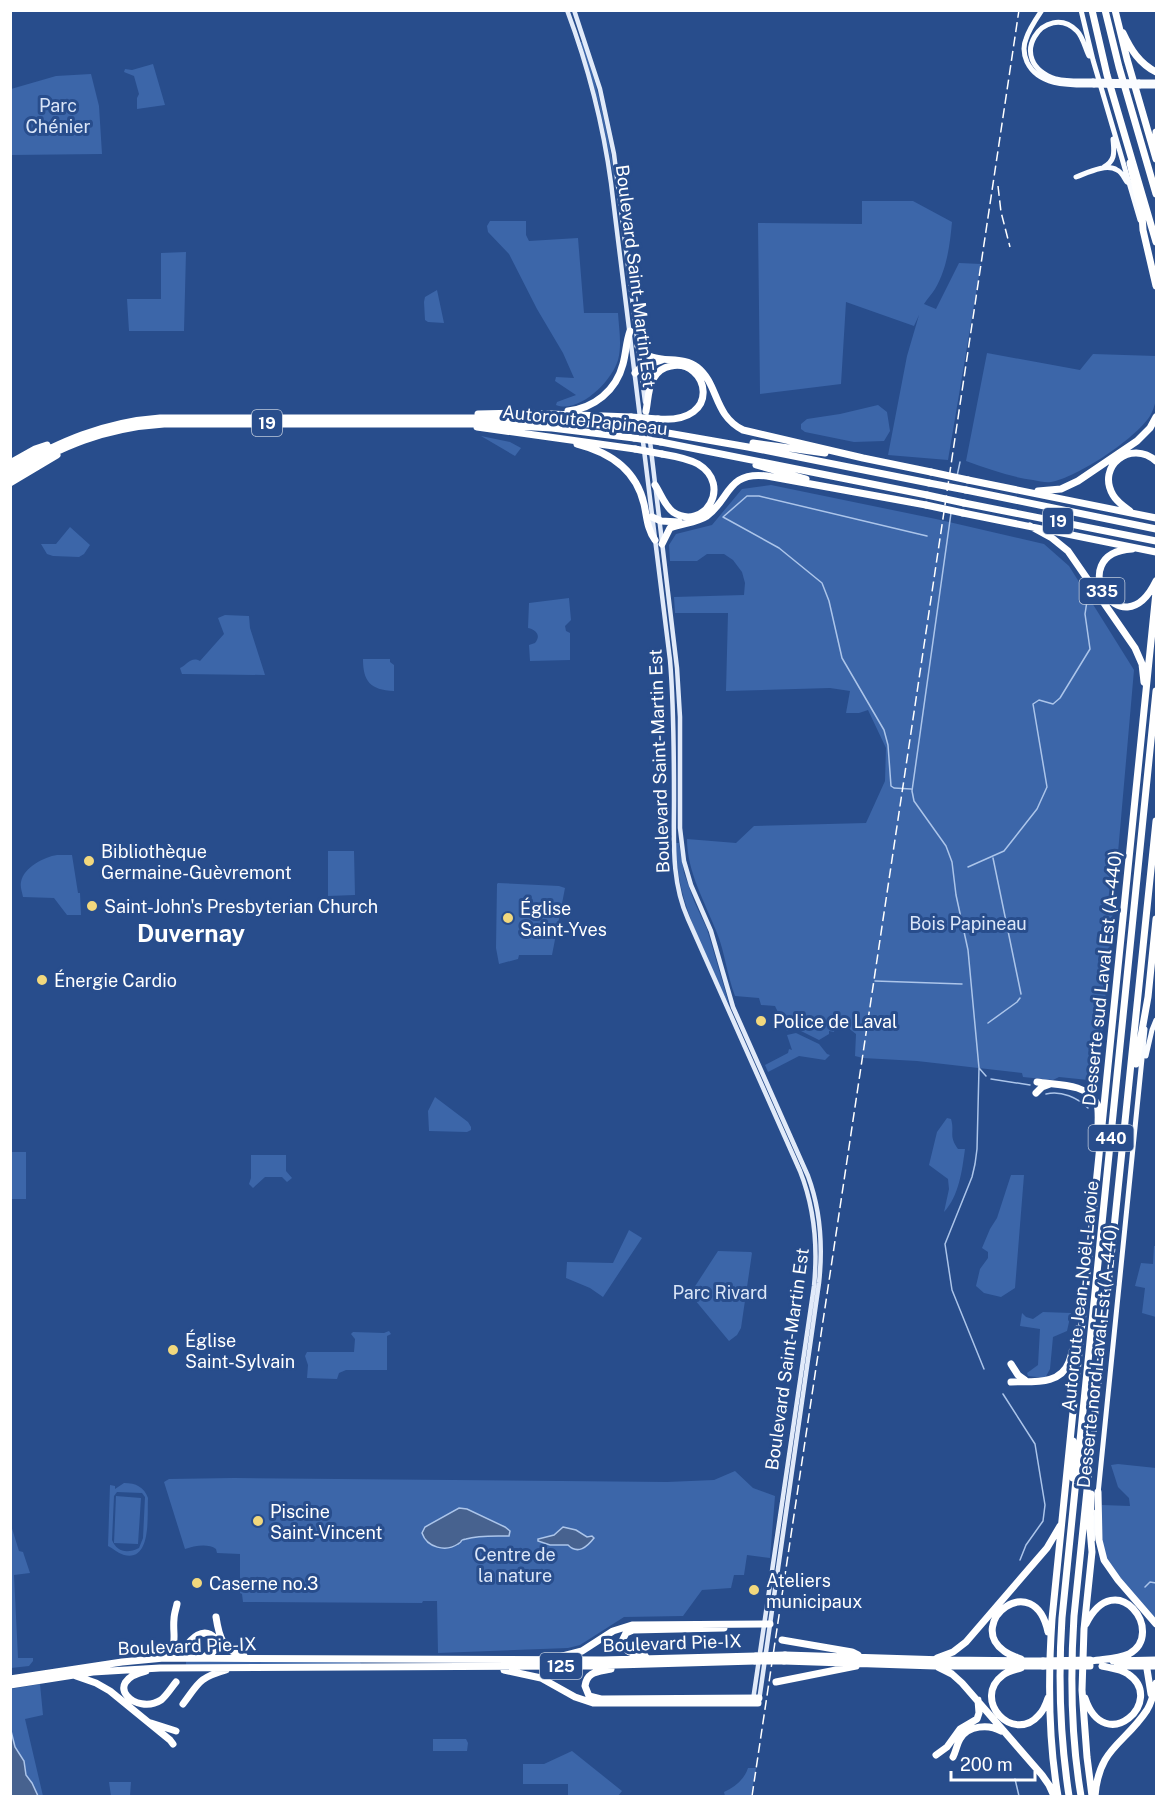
<svg xmlns="http://www.w3.org/2000/svg" width="1167" height="1807" viewBox="0 0 1167 1807" font-family="'Public Sans',sans-serif">
<style>
.green{fill:#3c66a9;fill-rule:evenodd}
.water{fill:#47628f;stroke:#acc5ea;stroke-width:1.5}
.lines{fill:none;stroke-linecap:round;stroke-linejoin:round}
.stream{stroke:#acc5ea;stroke-width:1.5}
.secondary{stroke:#e1eaf9;stroke-width:4.5}
.primary{stroke:#fafcff;stroke-width:5}
.highway{stroke:#fff;stroke-width:7}
.rail{stroke:#fff;stroke-width:1.5;stroke-dasharray:10 4.5;stroke-linecap:butt}
.primary-bridge{stroke:#fafcff;stroke-width:5}
.highway-bridge{stroke:#fff;stroke-width:7}
.poi-dot{fill:#f2d87d;stroke:#284d8c;stroke-width:2}
.labels{text-anchor:middle;dominant-baseline:central;stroke-width:6;stroke-linejoin:round;paint-order:stroke}
.shield{fill:#284d8c;stroke:#becadc;stroke-width:1.5}
.shield-label{font-size:16px;font-weight:bold;fill:#fff}
.park-label{font-size:18px;fill:#dbe6f8;stroke:#284d8c}
.street-label{font-size:18px;fill:#fff;stroke:#284d8c}
.poi-label{font-size:18px;fill:#fff;stroke:#284d8c;text-anchor:start}
.district-label{font-size:24px;font-weight:bold;fill:#fff;stroke:#284d8c}
</style>
<rect width="100%" height="100%" fill="#284d8c"/>
<path class="green" d="M580,42H583C599,91 610,141 617,193L599,104Z
M153,64L165,105L137,109V98L139,94L134,76L124,72L125,69L132,70Z
M91,74L99,106L102,154L11,155V89L56,76Z
M862,201H913L952,222C950,244 947,269 935,289C932,294 927,299 924,304L936,309L959,263L981,264L948,460L888,455L907,356L919,315L914,326L846,302L841,384L760,394L758,223L862,224Z
M490,221H526V235L529,241L578,238L584,313H618C619,329 622,345 618,360C612,381 579,414 556,405L557,402L576,395L555,381L556,377L574,378L563,353L537,309L509,254L488,232L487,226Z
M186,252L184,331H129L127,299H161V253Z
M437,290L444,323L428,322L425,320L424,302L425,297Z
M987,353L1080,370L1093,354L1156,356C1157,375 1160,399 1150,416C1135,439 1078,477 1051,482C1046,483 1039,481 1033,480C1010,477 989,469 966,461Z
M878,405L887,412L890,431L884,441L854,442L805,432L801,429V424L807,419L840,414Z
M481,436L510,442L521,448L515,456Z
M771,485L936,519L1044,544L1069,566L1134,670L1098,1081L1059,1077L1053,1080L1023,1077L1022,1073L917,1061L863,1058L855,1056L856,1034L847,1027L835,1026L834,1032L829,1031V1034L819,1040L795,1028L787,1031L775,1006L761,1005L759,998L735,996C727,975 725,953 717,933C705,902 687,872 687,839L736,843L754,826L866,823L885,781L886,748L868,710L859,713H846L850,691L830,688L726,691L728,613H675L674,597L744,595L745,583L742,572L733,560L724,554H707L697,561H670L669,545L676,534L712,525L742,489Z
M70,527L90,545L84,554L79,557L53,556L47,554L41,544H56Z
M569,598L571,620L565,626L566,631L570,633V660L530,661L529,645L535,643C541,636 537,630 528,628L529,603Z
M225,615L249,616L250,628L265,675L182,674L180,668C187,665 191,656 200,661L224,634L218,618Z
M363,659H390V662L394,665V691C370,690 363,681 363,659Z
M676,843H679L684,873L694,901L707,929L729,1004C719,987 711,968 703,950C687,910 677,887 676,843Z
M328,851H354L355,895L328,896Z
M57,855H72L78,893H80L81,915H67L54,898L23,897C22,892 20,887 21,882C24,867 44,857 57,855Z
M498,883L559,886L565,888L552,955H519L518,959L499,964L496,948L497,884Z
M796,1033L819,1044L827,1054L830,1055L825,1060L799,1056L768,1072L765,1065L788,1053L789,1049L792,1050L787,1035Z
M435,1097L468,1122L471,1127V1130L467,1132L429,1131L428,1111Z
M947,1118L951,1119C955,1132 948,1135 958,1149H965C962,1171 959,1196 944,1212L949,1189L948,1179L929,1165L937,1132Z
M11,1152H26V1199H11Z
M251,1155H286V1171L292,1178L287,1182L282,1177H265L253,1188L249,1184L251,1178Z
M1011,1175H1024L1015,1288L1001,1297L984,1293L976,1286L980,1269L988,1258V1252L982,1248L990,1229L997,1218Z
M629,1230L642,1238L603,1297L590,1288L566,1278L567,1262L613,1263Z
M1154,1246H1156V1317L1142,1313L1145,1288L1135,1286L1141,1263L1153,1264Z
M718,1251L751,1252L752,1253L741,1328L737,1335L729,1341L690,1294Z
M1043,1312L1071,1313L1067,1331L1053,1337L1050,1369L1045,1378L1028,1376L1027,1373L1038,1365L1040,1329L1020,1326L1022,1313L1026,1317L1033,1319Z
M389,1331L391,1334L387,1336V1370H346L339,1373L337,1379L307,1378L308,1365L305,1356L307,1352H354L355,1339L351,1334L353,1332L384,1333Z
M1118,1464L1156,1468V1620C1143,1604 1112,1575 1106,1557C1100,1540 1101,1523 1102,1505L1130,1506L1129,1498L1118,1487L1111,1465Z
M735,1471L753,1488L775,1496L770,1558L747,1555L744,1575H734L731,1588L702,1590L683,1616L624,1617L580,1645L568,1648L438,1653L437,1601H423L422,1603L243,1602L242,1594L240,1593V1554L217,1553L216,1549C208,1543 194,1546 185,1549L164,1482L169,1479L234,1478L667,1482L714,1480Z
M124,1483C136,1483 144,1487 148,1498C147,1515 152,1562 124,1555C117,1553 113,1548 108,1546L110,1485L115,1486V1489ZM117,1492L142,1493L145,1497L143,1538L139,1548C127,1554 117,1552 112,1540L114,1496Z
M116,1496L141,1498L138,1544L114,1543Z
M10,1522L19,1551L23,1552L30,1573L14,1575L18,1658H33V1661L29,1666L11,1668Z
M186,1660L342,1661L360,1662L361,1664L186,1666Z
M40,1684L43,1715L25,1719L43,1796H38L32,1783L26,1775L24,1761L15,1747L11,1731V1689Z
M433,1739H466L468,1743L467,1751H433Z
M572,1751L622,1791L618,1796H568V1784H523V1764H544Z
M748,1768H756L751,1796H725L724,1792C735,1787 744,1780 748,1768Z
M109,1782H131L130,1796H111Z"/>
<path class="water" d="M459,1508L467,1509L505,1527L510,1531L509,1536C496,1536 479,1535 466,1539C457,1541 465,1540 458,1544C446,1552 427,1548 422,1533L425,1527Z
M563,1527L576,1530L587,1537L592,1536L594,1538C587,1547 578,1555 568,1545H550L538,1541V1539L554,1535Z
M11,1731L15,1747L24,1761L26,1775L32,1783L38,1796H11Z"/>
<g class="lines">
<path class="stream" d="M957,476L960,462
M951,513L912,791L914,801L946,846L952,862L956,895L968,950L979,1068L977,1149L975,1164L972,1177L945,1244L952,1290L984,1369
M911,789L894,788L891,786L888,745L884,730L842,658L829,601L822,583L779,548L723,517L747,496H759L927,536
M993,858L1021,994
M968,867L1004,851L1037,809L1047,787L1033,704L1039,700L1053,704L1060,698L1090,649L1085,614L1087,601
M875,981L962,984
M988,1023L1017,1002L1020,998
M979,1068L986,1076
M991,1079L1030,1085
M1046,1094C1061,1090 1078,1098 1088,1108
M1003,1394L1035,1444L1045,1505L1043,1521L1026,1545L1020,1560
M1145,1587L1150,1582L1156,1583
M1015,1779L1019,1796"/>
<path class="secondary" d="M567,10C588,66 603,124 611,183L670,660C674,707 674,753 674,800C674,841 671,881 688,919L800,1171C815,1209 818,1246 814,1286L753,1700
M574,10L600,89L614,154L645,402
M647,416L677,668L680,717V828L684,861L691,885L711,931L733,1007L808,1176C821,1211 823,1246 819,1283L759,1701"/>
<path class="primary" d="M1042,10C1036,19 1029,29 1026,39C1023,46 1024,55 1027,62C1039,87 1071,85 1094,85
M1081,10L1093,60L1140,220
M1089,56C1085,48 1083,37 1077,31C1046,0 1002,61 1056,79C1068,82 1081,81 1093,81
M1139,82H1156
M1140,86H1156
M1104,167C1116,160 1114,152 1113,139
M1076,177C1087,173 1106,163 1117,170C1122,172 1124,178 1127,182
M1146,1056L1152,1030L1156,1020
M1098,1494L1145,1029
M1093,1539L1096,1512"/>
<path class="highway" d="M1092,10L1107,75L1156,242
M1105,10L1119,67L1156,194
M1115,10L1127,59L1156,159
M1123,33C1131,50 1139,63 1156,72
M1156,132V139
M1130,163L1142,215L1143,230L1156,286
M638,346C643,350 646,356 652,357C667,362 684,357 697,367C719,384 713,415 743,430L863,458L931,472
M635,373L641,367L662,360
M568,411C594,408 616,391 623,364C626,353 626,342 630,331
M646,411C648,401 648,388 653,379C657,372 664,367 671,366C707,358 725,424 658,419
M478,414L522,413L631,417
M477,427L635,449
M662,432L748,447L929,483
M661,442L927,495
M753,443L825,453
M577,444C609,452 636,469 644,504C647,517 647,529 655,540
M10,463L35,449L47,445
M756,465L806,479
M10,469C60,442 103,422 160,418H484L555,421L633,428
M10,476C63,446 103,428 164,424H480L552,428L634,438
M968,480L1156,518
M10,483L57,455
M655,485C661,494 664,505 673,512C704,532 733,485 698,464C687,458 674,456 662,454
M966,490L1156,529
M1038,491L1061,489L1078,481L1137,441L1150,428L1156,417
M964,503L1156,541
M1130,511C1123,506 1117,502 1113,495C1096,466 1131,439 1156,461
M963,513L1156,552
M652,517L661,521L679,522
M1030,526L1052,538L1068,551L1135,648L1142,664L1144,682
M662,544L670,528C682,523 696,523 707,516C730,499 727,471 767,476L926,505
M1132,549C1062,553 1121,653 1156,581
M1136,1064L1148,997L1156,919
M1037,1082C1056,1085 1088,1083 1097,1104C1099,1111 1098,1120 1098,1128
M1036,1093L1042,1087L1050,1084
M1011,1364L1018,1375L1025,1380
M1011,1382C1032,1381 1060,1386 1069,1362C1073,1352 1074,1340 1077,1329
M1073,1478V1441
M1098,1492L1099,1540L1104,1560L1118,1580L1156,1624
M1091,1494L1090,1529L1092,1552L1084,1629L1082,1690L1087,1757L1092,1796
M216,1617C219,1637 223,1651 244,1656
M1086,1624C1116,1564 1167,1633 1129,1654C1118,1659 1104,1659 1092,1661
M782,1640L852,1652L858,1655
M183,1650C191,1639 203,1625 216,1639L217,1647L212,1653L203,1657
M785,1655L945,1660L1043,1661
M158,1656C181,1650 172,1637 174,1619C174,1614 176,1609 177,1604
M645,1656C634,1654 623,1653 622,1641L626,1633L633,1630L724,1628
M559,1657L582,1651L613,1631L632,1625L770,1624
M937,1658L953,1652L966,1642L1047,1548L1060,1526
M1021,1659C1016,1657 1009,1655 1004,1651C965,1623 1034,1567 1048,1632
M784,1661L935,1666H1043
M1113,1661L1156,1660
M1146,1663L1151,1694
M1117,1666H1156
M938,1667L952,1674L962,1683L1042,1775L1049,1785L1054,1796
M1021,1668C1015,1670 1008,1671 1003,1675C971,1699 1013,1745 1039,1715C1044,1710 1046,1704 1048,1698
M611,1669C598,1672 587,1671 585,1686L589,1696L601,1699L759,1698
M504,1670L541,1678L575,1697L593,1703H758
M146,1671C100,1682 136,1716 161,1700C167,1695 171,1688 176,1682
M76,1676L96,1683L110,1691L170,1740L173,1744
M10,1679L122,1662L164,1658L603,1660L756,1656
M776,1682L856,1666
M10,1685L93,1672L160,1668L581,1666L755,1661
M1085,1698C1105,1758 1167,1700 1128,1674C1121,1669 1110,1668 1102,1666
M183,1704C199,1683 198,1678 226,1670
M151,1723L176,1731
M936,1755L947,1747L960,1729L977,1719L979,1713L978,1700
M953,1757C956,1751 957,1744 960,1739C968,1725 989,1724 1001,1731
M1058,1796C1048,1738 1048,1678 1052,1619L1156,592
M1069,1796C1060,1737 1058,1678 1062,1618L1156,691
M1081,1796C1071,1737 1070,1677 1074,1616L1156,821
M1095,1796C1099,1747 1124,1745 1147,1710C1152,1702 1154,1692 1156,1683"/>
<path class="rail" d="M998,186L1001,212L1010,247
M752,1796L1019,10"/>
<path class="primary-bridge" d="M1093,81L1139,82
M1094,85L1140,86"/>
<path class="highway-bridge" d="M631,417L658,419
M633,428L662,432
M634,438L661,442
M635,449L662,454
M931,472L968,480
M929,483L966,490
M927,495L964,503
M926,505L963,513
M756,1656L785,1655
M755,1661H784
M1043,1661L1090,1660
M1043,1666H1090"/>
</g>
<g class="poi-dot">
<circle cx="89" cy="861" r="6"/>
<circle cx="92" cy="906" r="6"/>
<circle cx="508" cy="918" r="6"/>
<circle cx="42" cy="980" r="6"/>
<circle cx="761" cy="1021" r="6"/>
<circle cx="173" cy="1350" r="6"/>
<circle cx="258" cy="1521" r="6"/>
<circle cx="197" cy="1583" r="6"/>
<circle cx="754" cy="1590" r="6"/>
</g>
<g class="labels">
<g class="shield">
<rect x="252" y="410" width="30" height="26" rx="4.5"/>
<rect x="1043" y="508" width="30" height="26" rx="4.5"/>
<rect x="1079.5" y="578" width="45" height="26" rx="4.5"/>
<rect x="1088.5" y="1125" width="45" height="26" rx="4.5"/>
<rect x="540" y="1653" width="42" height="26" rx="4.5"/>
</g>
<g class="shield-label">
<text x="267" y="423">19</text>
<text x="1058" y="521">19</text>
<text x="1102" y="591">335</text>
<text x="1111" y="1138">440</text>
<text x="561" y="1666">125</text>
</g>
<g class="park-label">
<text x="58" y="105">Parc<tspan x="58" dy="21">Chénier</tspan></text>
<text x="968" y="923">Bois Papineau</text>
<text x="720" y="1292">Parc Rivard</text>
<text x="515" y="1554">Centre de<tspan x="515" dy="21">la nature</tspan></text>
</g>
<g class="street-label">
<text transform="translate(636 276) rotate(83)">Boulevard Saint-Martin Est</text>
<text transform="translate(585 420) rotate(6)">Autoroute Papineau</text>
<text transform="translate(659 761) rotate(-92)">Boulevard Saint-Martin Est</text>
<text transform="translate(1102 978) rotate(-84)">Desserte sud Laval Est (A-440)</text>
<text transform="translate(1080 1296) rotate(-84)">Autoroute Jean-Noël-Lavoie</text>
<text transform="translate(1097 1356) rotate(-84)">Desserte nord Laval Est (A-440)</text>
<text transform="translate(787 1359) rotate(-82)">Boulevard Saint-Martin Est</text>
<text transform="translate(672 1643) rotate(-2)">Boulevard Pie-IX</text>
<text transform="translate(187 1646) rotate(-2)">Boulevard Pie-IX</text>
</g>
<g class="poi-label">
<text x="101" y="851">Bibliothèque<tspan x="101" dy="21">Germaine-Guèvremont</tspan></text>
<text x="104" y="906">Saint-John's Presbyterian Church</text>
<text x="520" y="908">Église<tspan x="520" dy="21">Saint-Yves</tspan></text>
<text x="54" y="980">Énergie Cardio</text>
<text x="773" y="1021">Police de Laval</text>
<text x="185" y="1340">Église<tspan x="185" dy="21">Saint-Sylvain</tspan></text>
<text x="270" y="1511">Piscine<tspan x="270" dy="21">Saint-Vincent</tspan></text>
<text x="766" y="1580">Ateliers<tspan x="766" dy="21">municipaux</tspan></text>
<text x="209" y="1583">Caserne no.3</text>
</g>
<g class="district-label">
<text x="191" y="933">Duvernay</text>
</g>
</g>
<rect width="1167" height="1807" fill="none" stroke="#ffffff" stroke-width="24"/>
<path d="M951 1771v9h84v-9" fill="none" stroke="#ffffff" stroke-width="3"/>
<text x="960" y="1771" font-size="18" fill="#ffffff" stroke="#284d8c" stroke-width="4.5" paint-order="stroke">200 m</text>
</svg>
